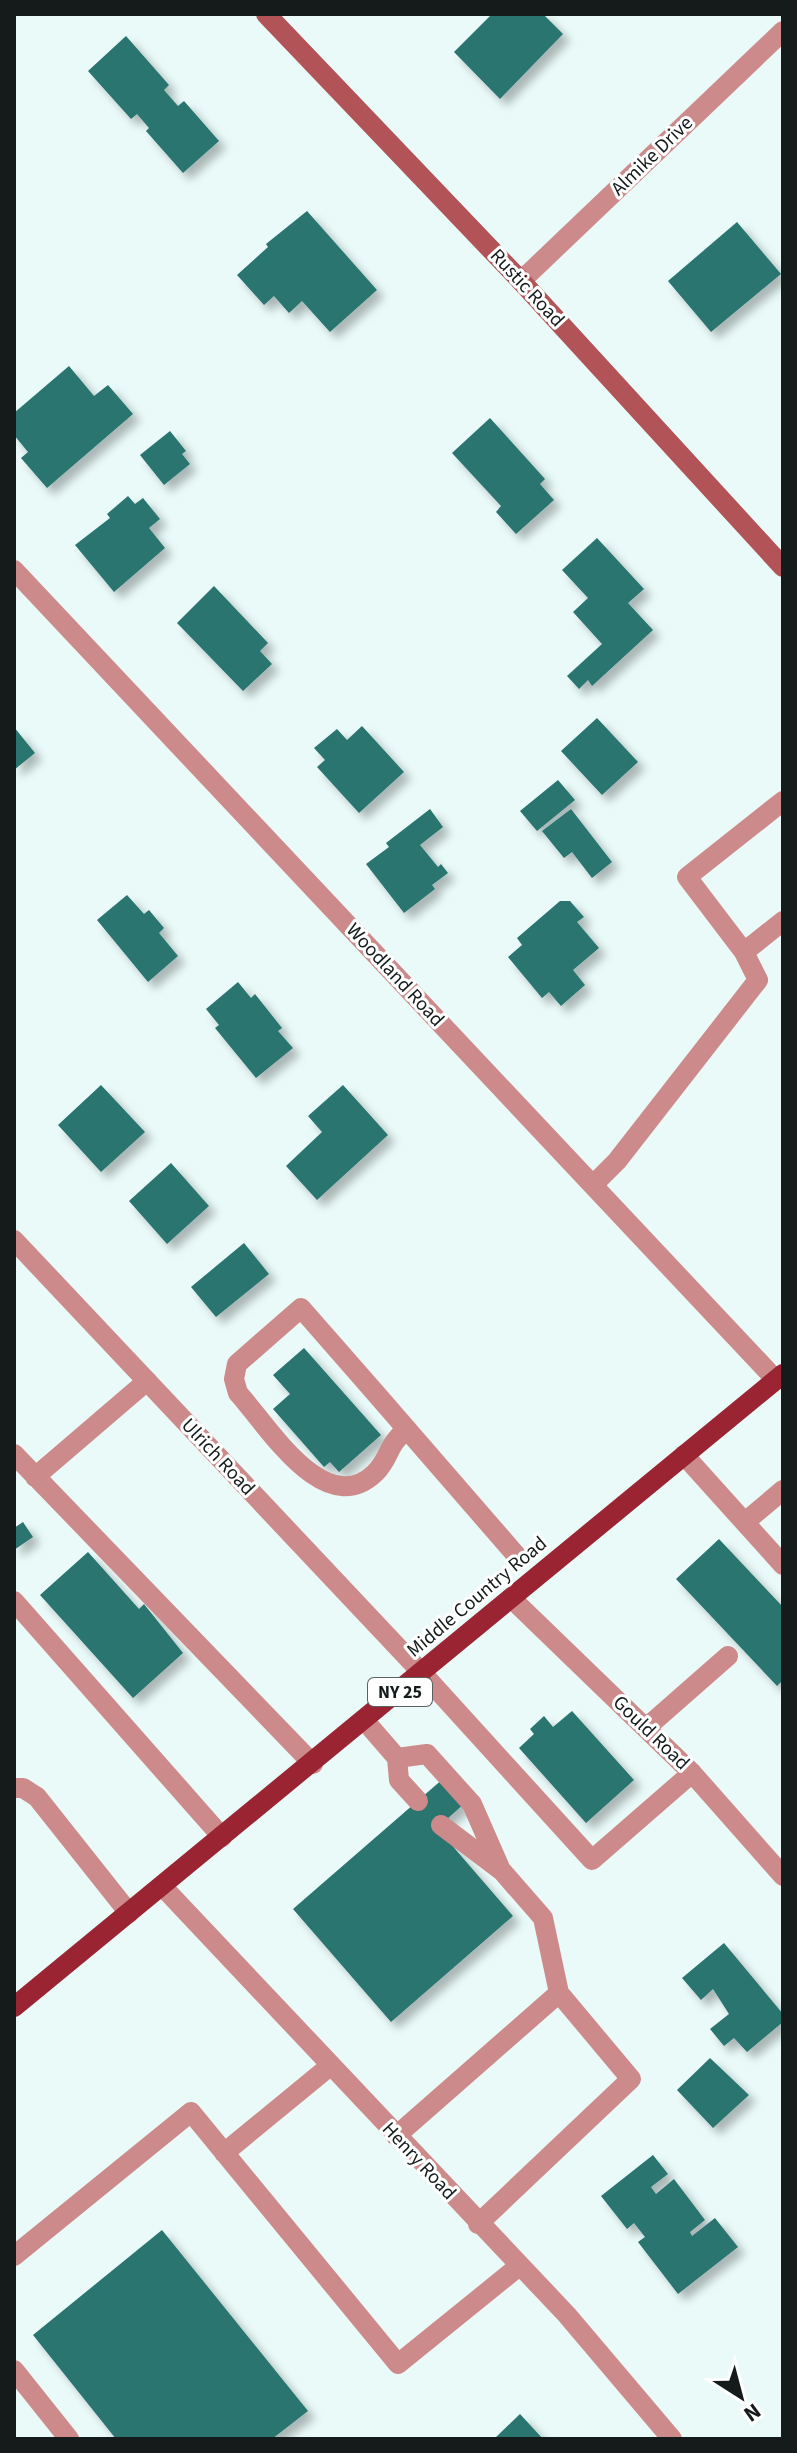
<svg xmlns="http://www.w3.org/2000/svg" width="797" height="2453" viewBox="0 0 797 2453" font-family="'Source Sans 3',sans-serif">
<style>
.building{fill:#297470;filter:url(#shadow)}
.lines{fill:none;stroke-linecap:round;stroke-linejoin:round}
.lane{stroke:#cd8a8a;stroke-width:20}
.street{stroke:#cd8a8a;stroke-width:20}
.secondary{stroke:#b25357;stroke-width:20}
.primary{stroke:#9b2433;stroke-width:20}
.labels{text-anchor:middle;dominant-baseline:central;stroke-width:6;stroke-linejoin:round;paint-order:stroke}
.shield{fill:#fff;stroke:#5b5f5f;stroke-width:2}
.shield-label{font-size:18px;font-weight:bold;fill:#151b1b}
.street-label{font-size:20px;fill:#151b1b;stroke:#fff}
</style>
<defs>
<filter id="shadow"><feDropShadow dx="7" dy="7" stdDeviation="4" flood-color="#0004"/></filter>
</defs>
<rect width="100%" height="100%" fill="#e9faf8"/>
<path class="building" d="M492,14H543L563,34L500,99L454,52Z
M126,36L169,85L164,90L178,106L184,101L219,141L183,173L146,131L149,128L137,114L131,119L88,71Z
M307,211L377,290L330,332L302,301L289,313L274,296L264,305L237,275L268,247L266,244Z
M737,222L781,274L711,332L668,281Z
M69,366L94,396L108,385L133,414L47,488L21,458L28,452L14,435V413Z
M490,418L545,479L540,484L554,500L516,534L496,512L501,506L452,453Z
M170,431L186,451L182,454L190,464L164,485L140,455Z
M128,496L135,504L143,498L160,519L149,528L165,548L114,592L75,545L110,518L107,514Z
M597,538L644,589L628,603L653,630L592,686L588,680L579,689L567,676L602,644L573,612L588,598L562,570Z
M214,586L268,643L260,651L272,664L243,691L177,623Z
M597,718L638,762L602,795L561,751Z
M362,726L404,772L359,813L317,767L325,760L314,748L337,729L347,740Z
M14,727L35,753L14,770Z
M558,780L575,800L537,831L520,811Z
M430,809L443,827L420,845L438,867L441,864L448,873L432,885L435,889L404,913L366,864L389,847L386,843Z
M571,809L612,862L592,878L572,852L564,858L542,831Z
M127,895L144,914L149,910L164,928L159,933L178,956L148,982L97,920Z
M560,901H570L584,917L577,922L599,948L573,970L585,985L561,1006L549,992L542,998L508,957L522,945L517,938Z
M238,982L251,998L255,994L282,1028L278,1031L293,1048L256,1078L215,1028L219,1025L206,1009Z
M101,1085L145,1132L101,1172L58,1125Z
M343,1085L388,1135L317,1200L286,1166L322,1132L308,1116Z
M171,1163L209,1206L167,1244L129,1201Z
M244,1243L269,1274L216,1317L191,1287Z
M304,1348L381,1435L339,1472L330,1462L324,1467L273,1409L290,1394L273,1375Z
M23,1522L33,1537L14,1550V1528Z
M719,1539L783,1607V1680L777,1686L676,1579Z
M88,1552L139,1609L144,1604L183,1653L133,1698L40,1595Z
M572,1711L634,1780L586,1823L519,1748L534,1734L530,1729L544,1716L553,1727Z
M444,1778L465,1803L437,1828L513,1916L391,2022L293,1909Z
M724,1943L783,2014V2022L747,2052L734,2038L724,2046L710,2029L729,2014L713,1989L701,2000L682,1978Z
M710,2058L749,2095L713,2128L677,2090Z
M653,2155L668,2174L651,2187L656,2194L674,2179L705,2220L690,2232L692,2236L715,2218L738,2247L678,2294L638,2242L645,2237L634,2223L627,2229L601,2196Z
M162,2230L308,2411L272,2439H116L33,2335Z
M520,2414L543,2439H494Z"/>
<g class="lines">
<path class="lane" d="M783,801L687,877L744,952L783,921
M593,1185L617,1161L758,980L744,952
M407,1429C386,1446 391,1457 375,1473C325,1521 268,1426 238,1393L234,1379L237,1364L301,1308C373,1390 445,1473 516,1555
M14,1454L313,1764
M684,1455L783,1565
M35,1477L147,1381
M745,1522L783,1490
M14,1601L222,1837
M423,1674L592,1860L692,1773
M365,1721L397,1758L427,1754L472,1804L500,1868
M646,1728L728,1656
M397,1758L399,1780L418,1801
M14,1788H23L37,1797L129,1913
M441,1825L502,1871L543,1918L559,1993L631,2079L478,2224
M396,2136L559,1993
M224,2153L330,2066
M14,2256L191,2112L398,2364L518,2267
M14,2370L69,2439"/>
<path class="street" d="M521,281L783,31
M14,570L776,1380
M14,1240L423,1674
M511,1598L692,1773L783,1876
M162,1886L567,2315L672,2439"/>
<path class="secondary" d="M266,14L521,281L783,567"/>
<path class="primary" d="M14,2007L783,1374"/>
</g>
<g class="labels">
<rect class="shield" x="368" y="1678" width="64" height="28" rx="6"/>
<g class="shield-label">
<text x="400" y="1692">NY 25</text>
</g>
<g class="street-label">
<text transform="translate(652 156) rotate(-44)">Almike Drive</text>
<text transform="translate(527 288) rotate(47)">Rustic Road</text>
<text transform="translate(395 975) rotate(47)">Woodland Road</text>
<text transform="translate(218 1457) rotate(47)">Ulrich Road</text>
<text transform="translate(477 1597) rotate(-40)">Middle Country Road</text>
<text transform="translate(651 1733) rotate(44)">Gould Road</text>
<text transform="translate(419 2161) rotate(47)">Henry Road</text>
</g>
</g>
<rect width="797" height="2453" fill="none" stroke="#151b1b" stroke-width="32"/>
<g transform="translate(741 2397) rotate(144)" stroke="#ffffff" stroke-width="6" paint-order="stroke">
<path d="M0-6L14 30L0 20L-14 30Z" fill="#151b1b"/>
<text y="-12" font-size="22" font-weight="bold" text-anchor="middle" fill="#151b1b">N</text>
</g>
</svg>
